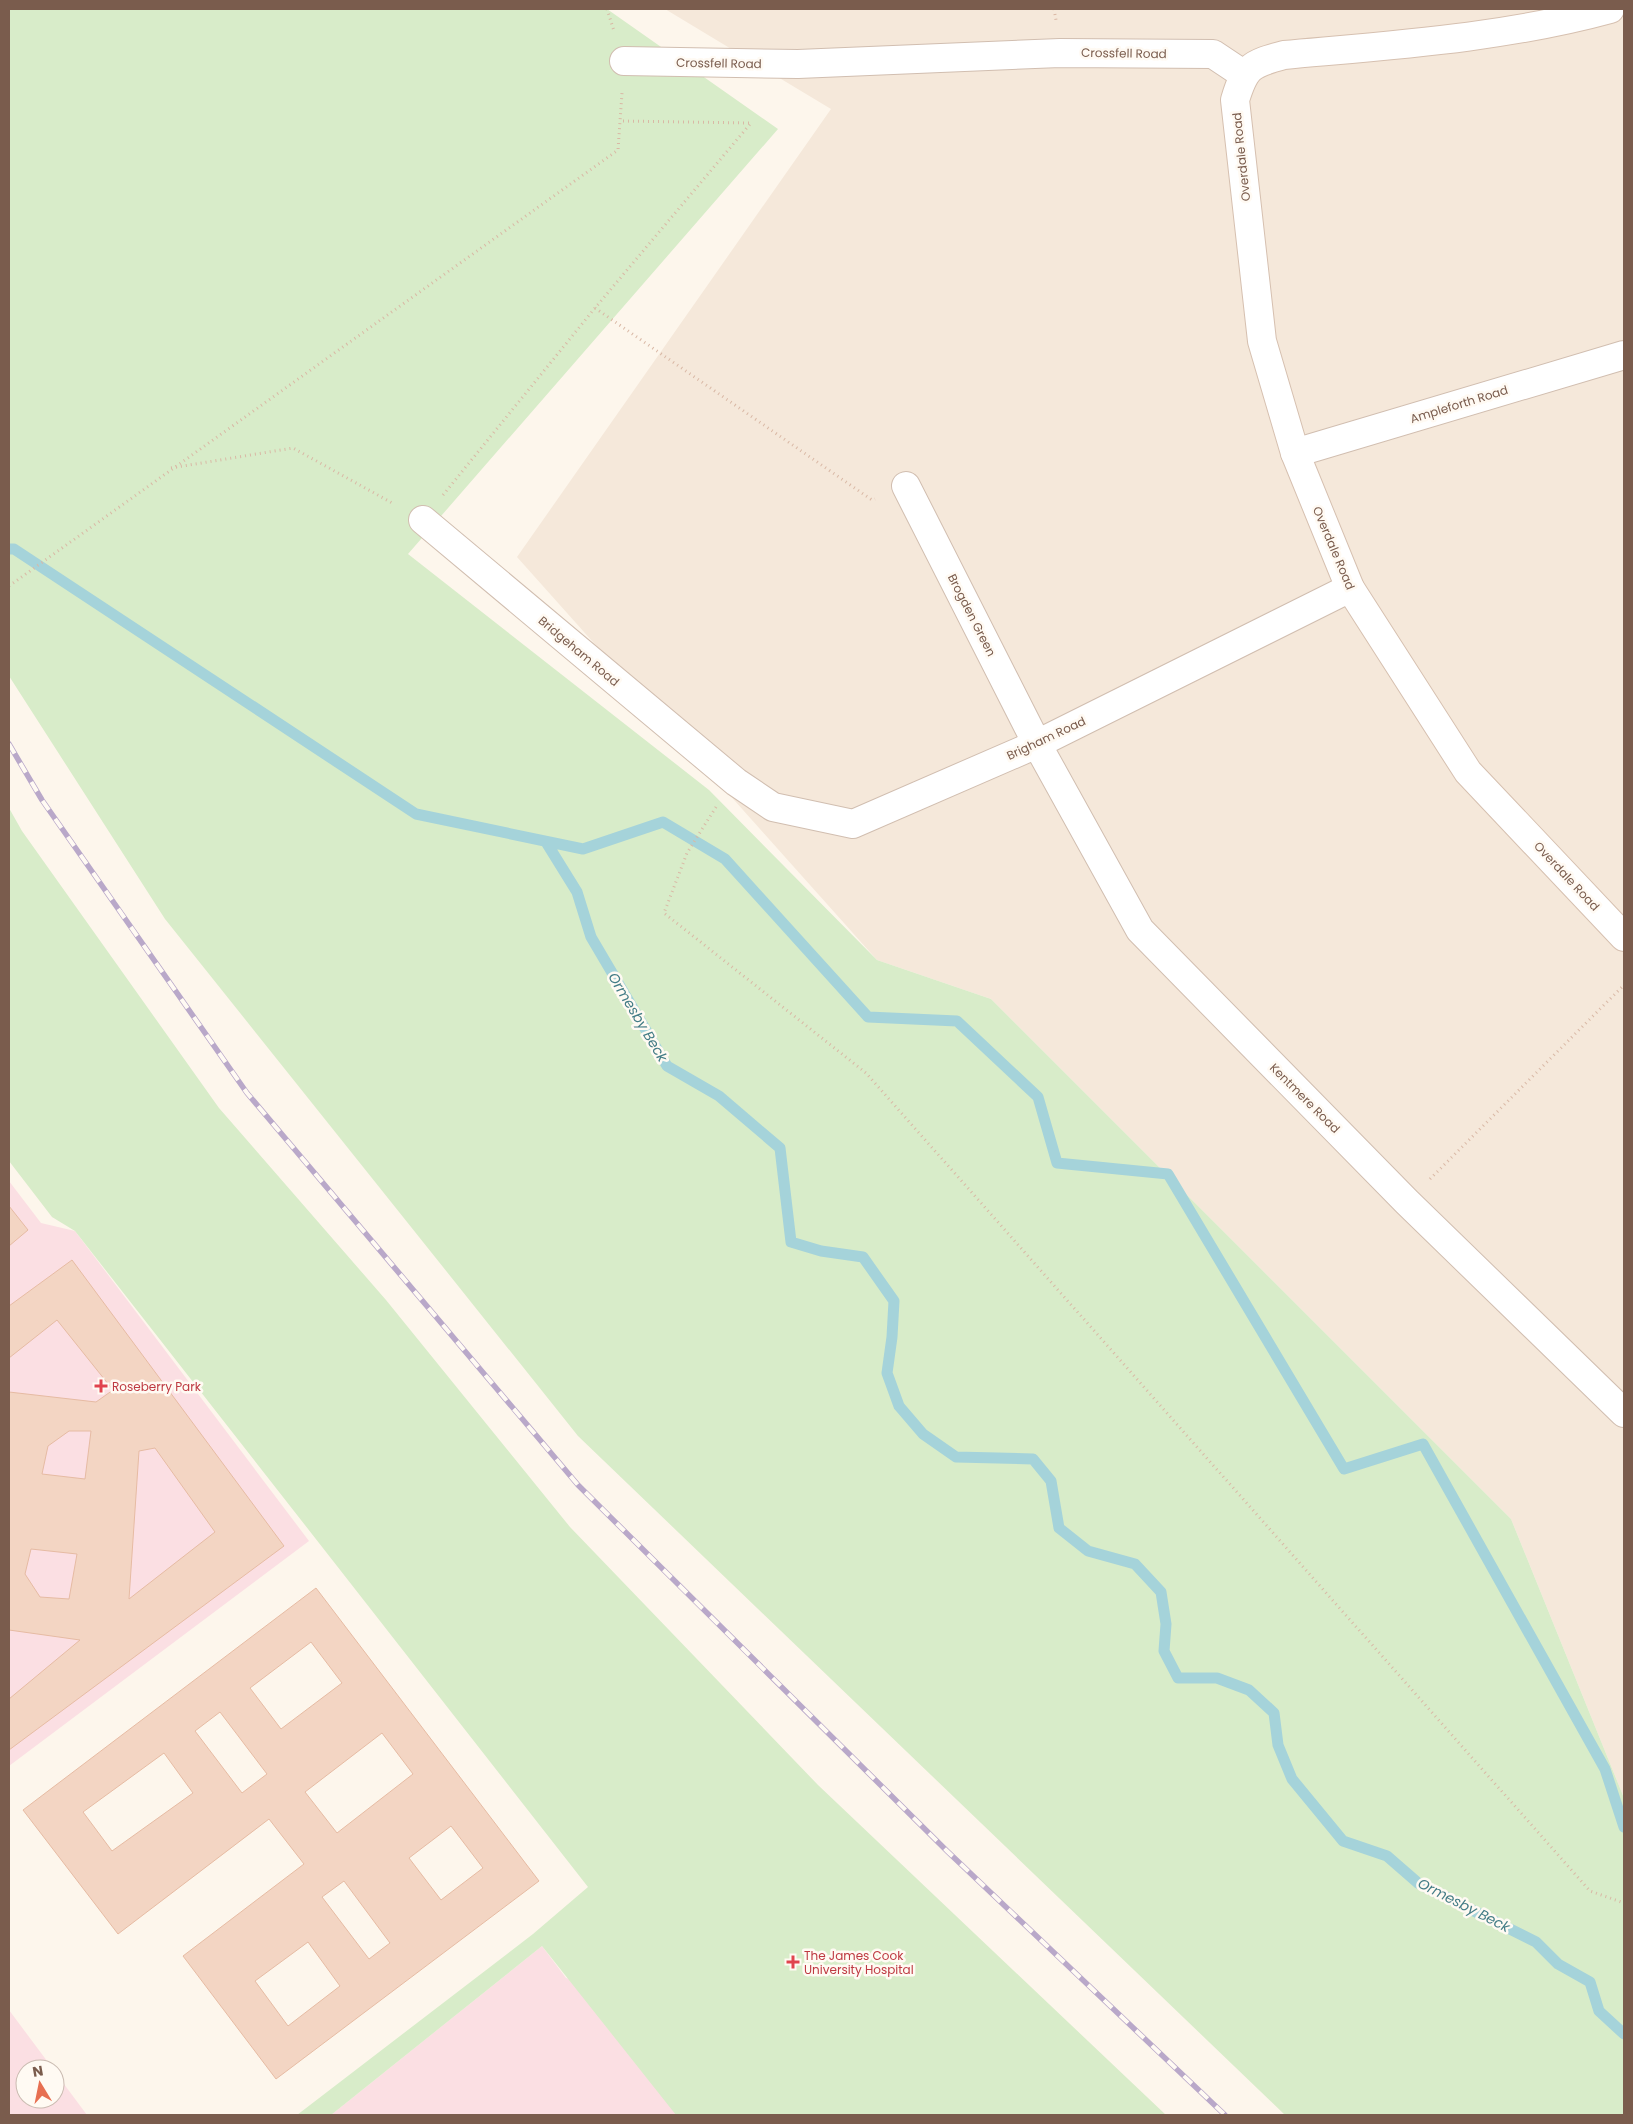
<svg xmlns="http://www.w3.org/2000/svg" width="1633" height="2124" viewBox="0 0 1633 2124" font-family="Poppins,sans-serif">
<style>
.residential{fill:#f5e8da}
.medical{fill:#fbdfe3}
.green{fill:#d8ecc9}
.lines{fill:none;stroke-linecap:round;stroke-linejoin:round}
.stream{stroke:#a5d3da;stroke-width:11}
.building{fill:#f3d5c3;stroke:#e6bba3;fill-rule:evenodd}
.street-casing{stroke:#d1beb0;stroke-width:30}
.secondary-casing{stroke:#d6c0b0;stroke-width:30}
.path{stroke:#d9b8a5;stroke-width:3;stroke-dasharray:1 4;stroke-linecap:butt}
.street{stroke:#fff;stroke-width:28}
.secondary{stroke:#fff;stroke-width:28}
.rail-casing{stroke:#b9a8c9;stroke-width:5.5}
.rail{stroke:#fffaf3;stroke-width:4;stroke-dasharray:11;stroke-linecap:butt}
.health-dot{fill:#e0444e;stroke:#fffaf3;stroke-width:2}
.labels{text-anchor:middle;dominant-baseline:central;stroke-width:5;stroke-linejoin:round;paint-order:stroke}
.street-label{font-size:12px;fill:#7a5c4d;stroke:#fffaf3}
.health-label{font-size:12px;fill:#be3a42;stroke:#fffaf3;text-anchor:start}
.water-label{font-size:14px;font-style:italic;fill:#437c86;stroke:#fffaf3}
</style>
<rect width="100%" height="100%" fill="#fdf6ec"/>
<path class="residential" d="M665,9H1624V1798L1511,1519L991,999L877,960L517,557L831,109Z"/>
<path class="medical" d="M9,1181L41,1223L75,1231L309,1541L9,1766Z
M542,1946L566,1978L1155,2115H331Z
M9,2010L53,2069H25V2099H55V2072L87,2115H9Z"/>
<path class="green" d="M9,9H607L778,129L408,554L709,790L877,960L991,999L1511,1519L1624,1798V2115H1285L578,1436L165,919L9,676Z
M9,808L22,831L219,1108L386,1300L570,1527L818,1785L1166,2115H676L542,1946L331,2115H297L533,1934L588,1887L75,1231L52,1217L9,1161Z"/>
<g class="lines">
<path class="stream" d="M9,549H14L416,814L583,849L663,822L725,859L868,1017L957,1021L1038,1097L1057,1163L1168,1174L1344,1469L1423,1444L1605,1769L1624,1827
M546,842L577,892L591,937L667,1066L719,1096L780,1148L791,1242L821,1251L863,1257L894,1301L892,1337L887,1373L899,1406L923,1434L956,1457L1033,1459L1051,1481L1059,1528L1088,1551L1135,1564L1161,1592L1166,1624L1164,1651L1178,1678H1217L1249,1690L1274,1713L1278,1745L1292,1779L1343,1841L1387,1856L1418,1883L1536,1942L1558,1964L1590,1982L1599,2011L1624,2034"/>
</g>
<path class="building" d="M9,1206L28,1230L9,1246Z
M72,1260L284,1546L9,1750V1699L80,1640L9,1630V1392L96,1402L113,1390L57,1320L9,1358V1306ZM69,1431H91L85,1479L42,1474L48,1446ZM155,1448L215,1532L129,1599L139,1451ZM31,1549L77,1554L69,1599L40,1597L25,1574Z
M316,1588L539,1881L276,2079L183,1956L304,1864L269,1819L118,1934L23,1810ZM311,1642L342,1683L281,1729L250,1688ZM220,1712L267,1774L242,1793L195,1731ZM382,1733L413,1774L337,1833L305,1792ZM164,1753L193,1793L112,1851L83,1812ZM451,1826L483,1868L441,1900L409,1858ZM344,1881L390,1943L369,1959L322,1897ZM308,1942L340,1986L288,2026L255,1981Z"/>
<g class="lines">
<g class="street-casing">
<path id="street" d="M624,61L798,64L1060,53L1213,54L1243,74
M1295,453L1624,355
M906,486L1037,744L1140,930L1407,1202L1624,1413
M423,520L736,782L773,807L853,824L1037,744L1350,588"/>
</g>
<g class="secondary-casing">
<path id="secondary" d="M1610,9C1504,38 1393,45 1284,55C1250,64 1245,67 1235,100L1262,341L1295,453L1350,588L1468,772L1624,937"/>
</g>
<path class="path" d="M607,9L614,31
M1054,9L1056,20
M595,308L872,500L875,499
M171,468L293,448L394,504
M443,495L595,308L751,123L620,121
M9,586L618,150L622,93
M716,807L687,853L664,913L866,1073L1590,1891L1624,1903
M1430,1179L1624,985"/>
<use href="#street" class="street"/>
<use href="#secondary" class="secondary"/>
<g class="rail-casing">
<path id="rail" d="M9,744L42,800L247,1093L578,1485L947,1851L1225,2115"/>
</g>
<use href="#rail" class="rail"/>
</g>
<g class="health-dot">
<path d="M98.5 1378.5h5v5h5v5h-5v5h-5v-5h-5v-5h5z"/>
<path d="M790.5 1954.5h5v5h5v5h-5v5h-5v-5h-5v-5h5z"/>
</g>
<g class="labels">
<g class="street-label">
<text transform="translate(1124 53) rotate(1)">Crossfell Road</text>
<text transform="translate(719 63) rotate(1)">Crossfell Road</text>
<text transform="translate(1241 157) rotate(-96)">Overdale Road</text>
<text transform="translate(1459 404) rotate(-17)">Ampleforth Road</text>
<text transform="translate(1334 548) rotate(67)">Overdale Road</text>
<text transform="translate(972 615) rotate(63)">Brogden Green</text>
<text transform="translate(579 651) rotate(40)">Bridgeham Road</text>
<text transform="translate(1046 738) rotate(-25)">Brigham Road</text>
<text transform="translate(1567 876) rotate(47)">Overdale Road</text>
<text transform="translate(1305 1098) rotate(45)">Kentmere Road</text>
</g>
<g class="health-label">
<text x="112" y="1386">Roseberry Park</text>
<text x="804" y="1955">The James Cook<tspan x="804" dy="14">University Hospital</tspan></text>
</g>
<g class="water-label">
<text transform="translate(638 1017) rotate(59)">Ormesby Beck</text>
<text transform="translate(1464 1905) rotate(27)">Ormesby Beck</text>
</g>
</g>
<rect width="1633" height="2124" fill="none" stroke="#7a5c4d" stroke-width="20"/>
<g transform="translate(40 2084) rotate(350)"><circle r="24" fill="#fffaf3" stroke="#cabbb1"/>
<path d="M0-4L9 19L0 12L-9 19Z" fill="#e76f51"/>
<text y="-8" font-size="14" font-weight="bold" text-anchor="middle" fill="#7a5c4d">N</text>
</g>
</svg>
